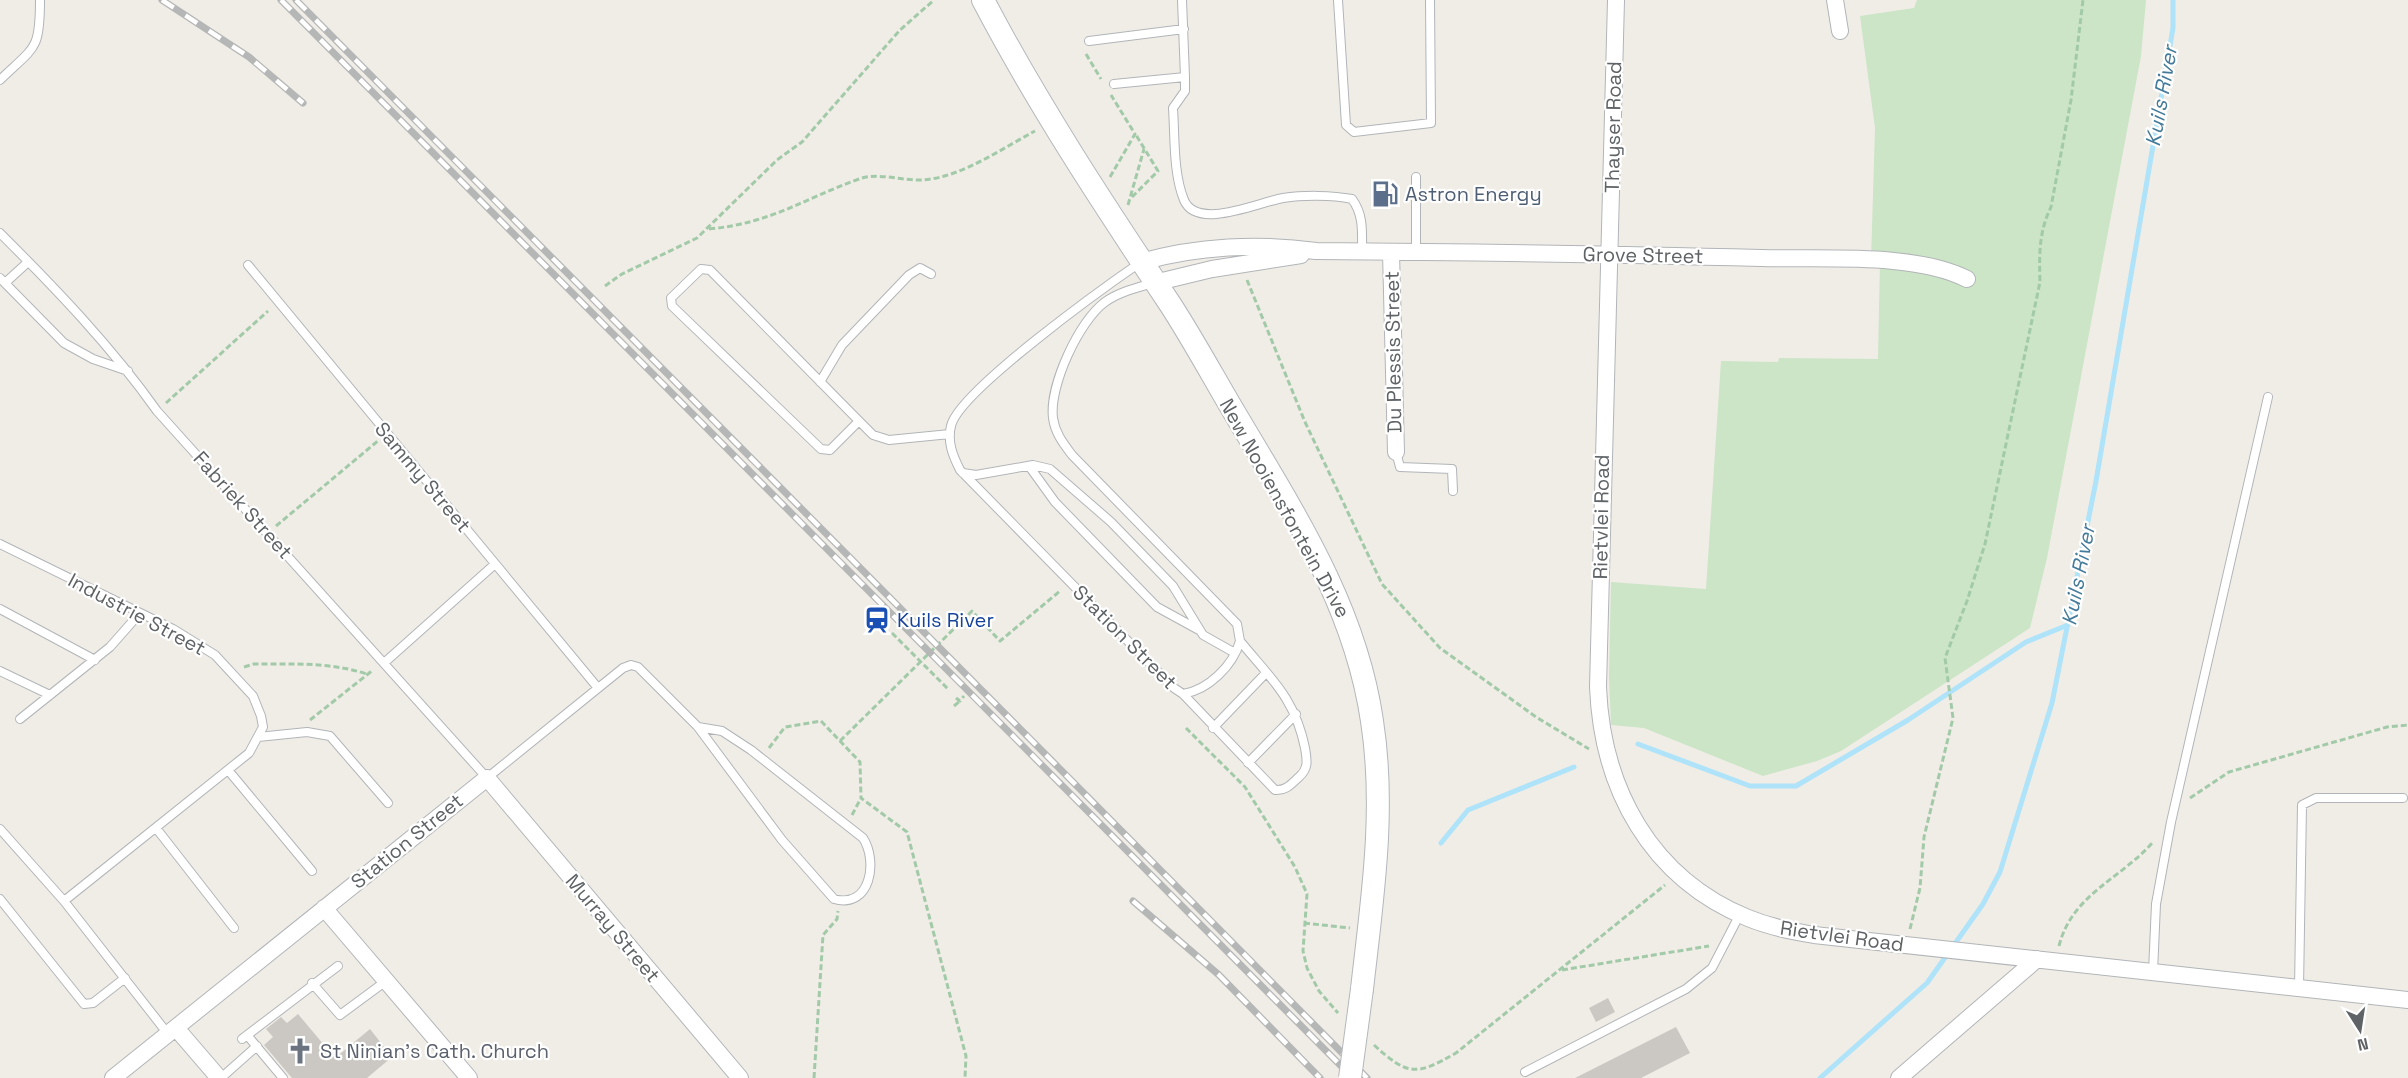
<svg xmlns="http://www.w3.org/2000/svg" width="2408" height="1078" viewBox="0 0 2408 1078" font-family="'Space Grotesk',sans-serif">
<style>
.green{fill:#cbe5c6}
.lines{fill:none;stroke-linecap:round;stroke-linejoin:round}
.stream{stroke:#aee3f9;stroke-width:5}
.building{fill:#cbc8c4}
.lane-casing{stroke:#b2b5b8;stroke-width:10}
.street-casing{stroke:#b2b5b8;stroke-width:18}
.secondary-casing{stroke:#b4b7bb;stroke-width:24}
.path{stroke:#a2caa8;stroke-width:3;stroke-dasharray:6 3;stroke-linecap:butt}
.lane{stroke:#fff;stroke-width:8}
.street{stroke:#fff;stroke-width:16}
.secondary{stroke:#fff;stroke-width:22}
.rail-casing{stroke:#b5b6b6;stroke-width:7}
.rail{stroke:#fff;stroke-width:4.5;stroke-dasharray:14;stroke-linecap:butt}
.secondary-bridge-casing{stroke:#b4b7bb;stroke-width:24;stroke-linecap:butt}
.secondary-bridge{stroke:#fff;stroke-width:22}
.labels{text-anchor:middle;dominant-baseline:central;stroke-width:4.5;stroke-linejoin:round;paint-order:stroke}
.street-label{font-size:20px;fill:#5f6366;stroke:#fff}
.service-label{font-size:20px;fill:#4e5e75;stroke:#fff;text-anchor:start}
.transit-label{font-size:20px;fill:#164399;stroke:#fff;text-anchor:start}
.worship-label{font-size:20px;fill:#5b616d;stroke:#fff;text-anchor:start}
.water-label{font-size:21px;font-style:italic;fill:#447b9a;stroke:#fff}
</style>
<rect width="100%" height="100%" fill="#f0ede7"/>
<path class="green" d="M1917,0H2146L2141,56L2047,558L2030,628L1841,751L1817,761L1763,776L1644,728L1611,725L1609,677L1611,582L1706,589L1721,361L1778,362L1779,358L1878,359L1880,260H1871L1875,128L1860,16L1914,8Z"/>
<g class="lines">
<path class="stream" d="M1638,744L1750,786H1796L1908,720L2026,642L2068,625
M1441,843L1468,810L1574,767
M1820,1078L1927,983L1983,904L2000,872L2052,703L2096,481L2173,28V0"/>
</g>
<path class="building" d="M1608,998L1615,1012L1596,1022L1589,1008Z
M298,1014L335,1058L370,1029L392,1057L367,1078H292L264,1045L273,1037L266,1029L281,1017L287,1023Z
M1676,1027L1690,1053L1641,1078H1575Z"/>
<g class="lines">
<g class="lane-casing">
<path id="lane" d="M1338,0L1346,125L1354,132L1431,123L1430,0
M1089,41L1184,29
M1185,77V91L1173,108C1175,137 1173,173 1184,200C1197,231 1259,202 1283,198C1303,195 1332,195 1352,199C1364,215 1362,233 1362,252
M0,80C35,46 40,51 40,0
M1114,84L1185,77L1182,0
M1416,177V252
M0,233C56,289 111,346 157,411L487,778L623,668L631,665L638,667L698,727L782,840L834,899C871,909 878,861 863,838L751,750L722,731L698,727
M1141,262C1106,286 958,392 951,426C947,442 953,456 960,470L1174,688L1183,694C1208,690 1233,666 1240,641L1237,624L1072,455C1063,443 1055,433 1053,418C1049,386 1079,321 1105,302C1119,292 1136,288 1153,283
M248,265L598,688
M0,278L64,343L93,359L128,371
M5,283L28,262
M820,382L842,345L909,275L920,268L931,274
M859,421L830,450L821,449L672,306L671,298L701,269L710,270L859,421L873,435L889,440L950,434
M1396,452L1400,467L1452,469L1453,491
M1029,466L1055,502L1157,607L1199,630
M963,473L976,475L1033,465L1050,469L1111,522L1173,586L1203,635L1235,653
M0,544L173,629L215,655L253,696L261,716L263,727L249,753L64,901
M0,609L95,660
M384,663L495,564
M0,671L50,695
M1183,694L1275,790C1286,791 1291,784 1299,777C1309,768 1307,760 1305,748C1295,698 1271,679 1240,641
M20,719L110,647L140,613
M1213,728L1266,673
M258,737L307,732L330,736L388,803
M1248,763L1296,714
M228,770L312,871
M156,828L234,928
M0,829L64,901L168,1034
M0,899L84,1004L93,1003L125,978
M2153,972L2156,904L2171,822L2268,397
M312,983L340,1015L386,981
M2299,988L2302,805L2316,798H2403
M247,1035L283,1078
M242,1039L338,966
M1525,1072L1686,989L1712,968L1740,914
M221,1078L257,1046"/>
</g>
<g class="street-casing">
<path id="street" d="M1616,0L1598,687C1602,788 1650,878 1748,918C1770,927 1792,931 1814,935L2408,1000
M1835,0L1840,31
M1391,252L1396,452
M1141,262C1197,246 1259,243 1316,251C1465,252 1613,254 1761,258C1821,260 1914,252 1967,279
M1154,283L1212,269L1301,255
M324,908L469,1078
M176,1028L219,1078
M113,1078L487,778L740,1078
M1899,1078L2037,959"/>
</g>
<g class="secondary-casing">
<path id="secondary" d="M983,0C1038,105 1104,205 1170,304C1196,344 1218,386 1243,427C1299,521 1356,611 1372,721C1386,811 1372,900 1362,989"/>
</g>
<path class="path" d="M1086,54L1101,79
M1110,177L1135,134L1111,95
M1132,197L1158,171L1136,135
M1128,205L1144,149
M709,229C772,223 803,199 859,179C878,172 902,181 923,180C962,177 1001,149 1035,131
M1247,280L1305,422L1382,584L1440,648L1536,717L1589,749
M605,286L622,274L697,238L777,160L802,142L900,30L934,0
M166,403L268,311
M276,526L379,440
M884,626L881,623L886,617
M875,628L881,623
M892,633L948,689
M244,667L254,664C291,664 330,662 367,674
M956,698L960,701L964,696
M954,706L960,701
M310,720L373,670
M1186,728L1245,787L1295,867L1307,894L1303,951L1307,968L1319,991L1338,1013
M840,741L972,611L1000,641L1060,591
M769,748L785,727L821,721L860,762L861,798L907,832L966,1056L965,1078
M2190,798L2229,772L2387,727L2408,725
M852,815L861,798
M1304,923L1350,928
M1910,929L1920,888L1924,837L1953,718L1945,658L1967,601L1985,544L2040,282C2039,255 2039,231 2051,207L2071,100L2083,0
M2059,946C2072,894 2121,879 2153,842
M1562,970L1709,946
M1374,1045C1409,1077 1417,1075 1456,1053L1665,885
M814,1078L823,935L837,919L838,911"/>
<use href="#lane" class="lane"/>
<use href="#street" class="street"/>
<use href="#secondary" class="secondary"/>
<g class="rail-casing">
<path id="rail" d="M162,0L249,57L303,103
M281,0L1353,1078
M296,0L1367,1078
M1133,901L1219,975L1320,1078"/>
</g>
<use href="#rail" class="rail"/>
<g class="secondary-bridge-casing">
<path id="secondary-bridge" d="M1350,1078L1362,989"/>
</g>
<use href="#secondary-bridge" class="secondary-bridge"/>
</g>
<defs>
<g id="fuel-bare" transform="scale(2.07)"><path d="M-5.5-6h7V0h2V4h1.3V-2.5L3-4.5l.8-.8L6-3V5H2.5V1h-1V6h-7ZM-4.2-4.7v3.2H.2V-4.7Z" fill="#5c6f8a" stroke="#fff" stroke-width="2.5" paint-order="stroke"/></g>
<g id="station-bare" transform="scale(2.07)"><path d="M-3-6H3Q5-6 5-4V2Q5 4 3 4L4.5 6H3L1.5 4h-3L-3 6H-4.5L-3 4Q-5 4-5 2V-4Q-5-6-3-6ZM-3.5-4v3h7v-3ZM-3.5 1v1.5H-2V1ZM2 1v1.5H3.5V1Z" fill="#1a4fb4" stroke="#fff" stroke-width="2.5" paint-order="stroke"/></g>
<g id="church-bare" transform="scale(2.07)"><path d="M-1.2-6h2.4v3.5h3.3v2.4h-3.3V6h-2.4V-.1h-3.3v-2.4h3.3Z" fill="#6b7280" stroke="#fff" stroke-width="2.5" paint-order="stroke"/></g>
</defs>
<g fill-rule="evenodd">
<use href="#fuel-bare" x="1385" y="194"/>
<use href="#station-bare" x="877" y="620"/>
<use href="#church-bare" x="300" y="1051"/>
</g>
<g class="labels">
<g class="street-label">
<text transform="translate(1613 127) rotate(-89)">Thayser Road</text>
<text transform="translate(1643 255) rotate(1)">Grove Street</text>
<text transform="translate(1393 352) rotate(-91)">Du Plessis Street</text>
<text transform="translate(423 477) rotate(50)">Sammy Street</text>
<text transform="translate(243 505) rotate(48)">Fabriek Street</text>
<text transform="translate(1285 508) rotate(61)">New Nooiensfontein Drive</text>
<text transform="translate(1601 517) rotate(-89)">Rietvlei Road</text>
<text transform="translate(137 614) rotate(28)">Industrie Street</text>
<text transform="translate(1125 637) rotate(45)">Station Street</text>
<text transform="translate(407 841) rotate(-39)">Station Street</text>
<text transform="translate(613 928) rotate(50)">Murray Street</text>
<text transform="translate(1842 936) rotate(8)">Rietvlei Road</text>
</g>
<g class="service-label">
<text x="1405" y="194">Astron Energy</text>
</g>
<g class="transit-label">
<text x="897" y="620">Kuils River</text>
</g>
<g class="worship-label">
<text x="320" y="1051">St Ninian's Cath. Church</text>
</g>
<g class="water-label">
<text transform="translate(2161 96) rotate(-80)">Kuils River</text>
<text transform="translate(2078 575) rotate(-79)">Kuils River</text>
</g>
</g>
<g transform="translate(2360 1030) rotate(168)" stroke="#ffffff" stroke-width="4.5" paint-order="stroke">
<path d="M0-4.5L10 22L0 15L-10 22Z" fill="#5f6366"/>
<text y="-9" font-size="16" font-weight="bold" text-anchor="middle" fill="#5f6366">N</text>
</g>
</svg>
